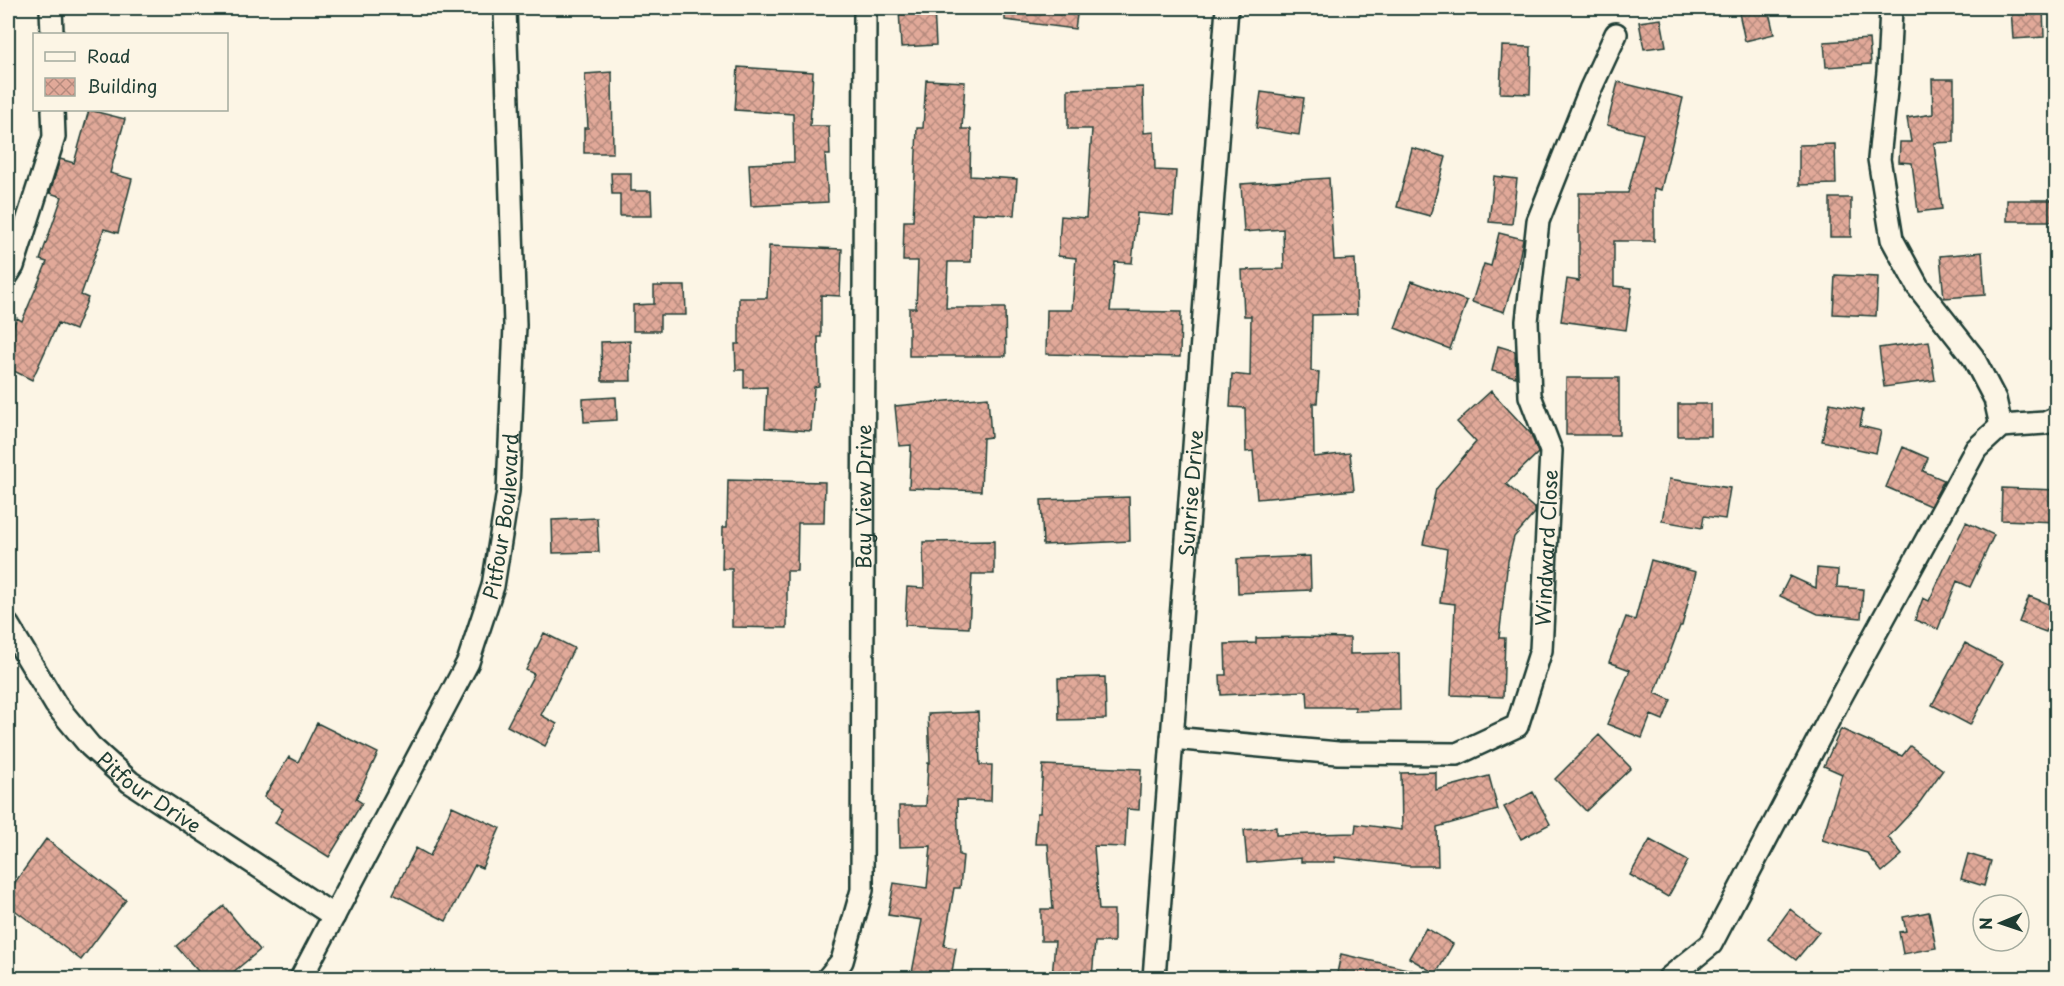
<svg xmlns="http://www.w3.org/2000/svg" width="2064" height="986" viewBox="0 0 2064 986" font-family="'Playpen Sans',sans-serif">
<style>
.building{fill:url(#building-cross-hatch);stroke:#1f3d34;stroke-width:1.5}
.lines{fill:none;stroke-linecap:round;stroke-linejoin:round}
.minor-casing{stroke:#1f3d34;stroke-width:26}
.minor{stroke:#fcf5e5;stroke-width:21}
.labels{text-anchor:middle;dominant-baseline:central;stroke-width:4.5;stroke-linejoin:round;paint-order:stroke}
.street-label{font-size:20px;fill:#1f3d34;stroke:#fcf5e5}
</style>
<defs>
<pattern id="building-cross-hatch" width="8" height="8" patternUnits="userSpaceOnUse" patternTransform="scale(1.5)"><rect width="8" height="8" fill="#e1a999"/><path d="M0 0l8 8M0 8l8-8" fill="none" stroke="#b68b7e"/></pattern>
</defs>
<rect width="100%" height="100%" fill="#fcf5e5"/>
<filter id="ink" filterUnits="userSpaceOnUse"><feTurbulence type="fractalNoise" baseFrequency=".0167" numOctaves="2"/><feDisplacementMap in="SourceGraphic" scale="12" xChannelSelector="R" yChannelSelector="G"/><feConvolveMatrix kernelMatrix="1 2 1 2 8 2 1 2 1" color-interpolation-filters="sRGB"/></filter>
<g filter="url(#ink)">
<path class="building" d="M899,8H934L936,45L901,47Z
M1005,8H1078L1075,29L1005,20Z
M1738,8H1768L1774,34L1745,41Z
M2011,8H2043L2044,37L2013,39Z
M1661,19L1666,46L1644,49L1639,22Z
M1869,39L1871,64L1826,67L1824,42Z
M1502,46L1531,47L1530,94L1500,93Z
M738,67L813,72L810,126H829L830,155H825L828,202L751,206L749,164L794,162L793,114L735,110Z
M612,72L613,153H584V128H588L585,74Z
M1932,79H1954V142L1934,143L1942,209L1918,212L1912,163L1899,162L1900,142H1911L1907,118L1933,114Z
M926,80L965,82L962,129H971L970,176L1017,179L1014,215L972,213L971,262H948L946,308H1005L1006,356H909V308H916L918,261H903L904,221H913L917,128H923Z
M1618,82L1683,98L1661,190L1654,188V241H1614V286L1632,288L1626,330L1561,321L1567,279L1579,281V193H1628L1643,134L1607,125Z
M1143,87L1144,133L1154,132L1155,170L1176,171L1173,216L1137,213L1132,263L1115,262L1110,311L1181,312L1180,357L1046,354L1047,310H1072L1076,258L1058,256L1061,216L1086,218L1092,129H1068V89Z
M1261,92L1304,98L1299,135L1256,128Z
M89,110L125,119L110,173L132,179L118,233L104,229L81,295L88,298L75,330L58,323L32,380L8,368V338L17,318L22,321L47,262L40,260L62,197L50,193L60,159L74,163Z
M1835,144L1836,184L1799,185V145Z
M1412,148L1446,157L1430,216L1397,207Z
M611,173H631V191H651L652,216H620V194H612Z
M1494,176L1517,179L1512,224L1489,222Z
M1329,178L1334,260L1355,259L1357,314L1312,315L1311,371L1319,372L1317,403H1313L1314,457L1350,453L1354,490L1257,499L1253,451L1246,452L1245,408L1230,407L1232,374L1250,376L1251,316H1244L1242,270L1284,269L1283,229L1244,232L1241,184Z
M1830,198H1851V237H1830Z
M2007,200H2056V221H2007Z
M1499,233L1523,239L1517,270L1504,312L1472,302L1484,264L1491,266Z
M769,246L842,249L840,296L821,295V337H818L819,386L814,387L811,431L765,428L767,387L744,388V370H736L735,344H739V298H767Z
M1982,252L1985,295L1944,298L1940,256Z
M1835,275L1878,277L1876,316L1833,314Z
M1412,281L1467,301L1450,349L1395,328Z
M654,286H685L686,315H660V331H633V305L654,304Z
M630,341L631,381H602L601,342Z
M1929,341L1935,380L1884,387L1879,348Z
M1498,346L1515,351L1516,377L1492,371Z
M1566,378H1619V435H1566Z
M1491,391L1531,434L1538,453L1506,484L1535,509V513L1514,537L1508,561L1499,638H1505L1503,697L1451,695L1455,604L1440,602L1447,549L1423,544L1436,489L1476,442L1457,422Z
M616,397L617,420L584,422L583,399Z
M988,397L991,437L983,438L981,491L909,488L911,445L899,446L895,406Z
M1830,403L1863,410L1860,426L1881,431L1876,453L1822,441Z
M1678,404H1711V436H1678Z
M1903,447L1928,458L1923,471L1944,480L1930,506L1886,487Z
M1669,479L1730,488L1725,519L1704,516L1702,528L1662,521Z
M728,480L825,482L824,523H798L797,571H787V628L732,627V569H722L723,527H727Z
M2002,488L2056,490V522L2001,520Z
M1129,497L1130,541L1043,545L1041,500Z
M597,518L599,552L553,553L552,520Z
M1966,522L1994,535L1970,587L1957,581L1938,629L1915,620L1923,598L1929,601Z
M994,541V574H972L969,628L905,625L907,587L924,588L923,542Z
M1310,556L1311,590L1238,593L1237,559Z
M1651,560L1696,572L1682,626H1680L1655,693L1671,700L1663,720L1651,715L1642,738L1607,724L1630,670L1609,662L1626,617L1635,620Z
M1817,568L1838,570L1837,587L1863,589L1861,618L1818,614L1780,596L1790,576L1816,588Z
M2029,596L2056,607L2046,632L2019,622Z
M544,633L574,648L541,715L557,724L545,746L507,726L534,674L526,670Z
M1302,637L1350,638V654L1399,653L1400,710L1355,711V707H1308L1307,691L1221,695L1220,675H1226L1225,644L1256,643V638Z
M1965,643L2003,663L1970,725L1932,705Z
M1105,677L1106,719L1059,720L1058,678Z
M978,712L980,765H992L991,801L957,800L959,855L963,856L960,888H954L944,946L956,948L951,978H911L922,920L888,915L894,883L927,888L931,846L900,847L899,806H926L928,763H930L928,714Z
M317,723L378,753L356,799L362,803L329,857L275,823L283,809L264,797L289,757L298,762Z
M1841,729L1902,756L1910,746L1943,770L1917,806L1888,837L1902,855L1882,872L1867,853L1822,840L1842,774L1824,766Z
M1599,735L1631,768L1586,811L1555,779Z
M1043,765L1141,769L1139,810L1127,809L1125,847L1094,846L1099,910H1114V942H1095L1092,978H1052L1055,941H1041V909H1053L1048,844H1035L1037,813H1040Z
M1436,772V790L1489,776L1498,810L1437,827L1438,866H1408L1334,857L1335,862H1301V858L1247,863L1244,830L1276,827V835L1355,833L1356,824L1402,830L1401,773Z
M1533,792L1550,824L1521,839L1504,807Z
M452,806L500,828L482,868L475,865L446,921L393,894L416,848L430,856Z
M46,839L126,900L81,960L8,905V892Z
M1650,840L1688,861L1668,897L1630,875Z
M1968,854L1991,861L1984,886L1961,879Z
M224,906L260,950L226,978H204L176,946Z
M1790,909L1819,932L1796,960L1768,939Z
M1929,912L1936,948L1903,954L1899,932L1906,931L1903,917Z
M1426,928L1453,944L1436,974L1409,958Z
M1341,954L1412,970L1411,978H1336Z"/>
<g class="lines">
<g class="minor-casing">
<g id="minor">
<path d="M51,8L52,34"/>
<path d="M1891,8L1888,72L1879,159L1892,239L1918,287L1973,357L1995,399L2001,426"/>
<path d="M8,274L13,266L54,137L53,110"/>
<path id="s1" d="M8,625L56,705L90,746L130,782L334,916"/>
<path id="s2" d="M1172,738L1338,753L1457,754L1517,726L1541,650L1551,451L1530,396L1527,321L1538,221L1590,90L1616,34"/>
<path id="s3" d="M301,978L468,662L493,586L508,491L515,325L505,8"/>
<path id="s4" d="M828,978L842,961L862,890L865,8"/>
<path id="s5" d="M1154,978L1227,8"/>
<path d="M1669,978L1711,944L1838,702L1976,449L2001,426L2045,423L2056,418"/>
</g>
</g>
<use href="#minor" class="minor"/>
</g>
</g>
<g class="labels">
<g class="street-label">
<text stroke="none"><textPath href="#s5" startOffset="486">Sunrise Drive</textPath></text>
<text stroke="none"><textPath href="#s4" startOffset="489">Bay View Drive</textPath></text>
<text stroke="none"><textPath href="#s3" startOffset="508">Pitfour Boulevard</textPath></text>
<text stroke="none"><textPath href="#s2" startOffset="534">Windward Close</textPath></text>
<text stroke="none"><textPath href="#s1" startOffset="222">Pitfour Drive</textPath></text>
</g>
</g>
<rect width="2064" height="986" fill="none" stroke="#fcf5e5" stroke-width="30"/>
<rect x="15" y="15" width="2034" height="956" fill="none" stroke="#1f3d34" stroke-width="2" filter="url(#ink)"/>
<rect x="33" y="33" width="195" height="78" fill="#fcf5e5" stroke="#a4ab9e" stroke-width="1.5"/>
<rect x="45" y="52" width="30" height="9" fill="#fcf5e5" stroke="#a4ab9e" stroke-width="1.5"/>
<text x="87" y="63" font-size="18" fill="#1f3d34">Road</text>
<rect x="45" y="78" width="30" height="18" fill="url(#building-cross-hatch)" stroke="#a4ab9e" stroke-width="1.5"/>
<text x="87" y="93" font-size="18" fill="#1f3d34">Building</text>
<g transform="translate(2001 923) rotate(268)"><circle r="28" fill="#fcf5e5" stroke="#a4ab9e" stroke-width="1.5"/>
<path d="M0-4.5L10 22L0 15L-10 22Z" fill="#1f3d34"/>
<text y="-9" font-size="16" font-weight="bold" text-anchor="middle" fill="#1f3d34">N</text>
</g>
</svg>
